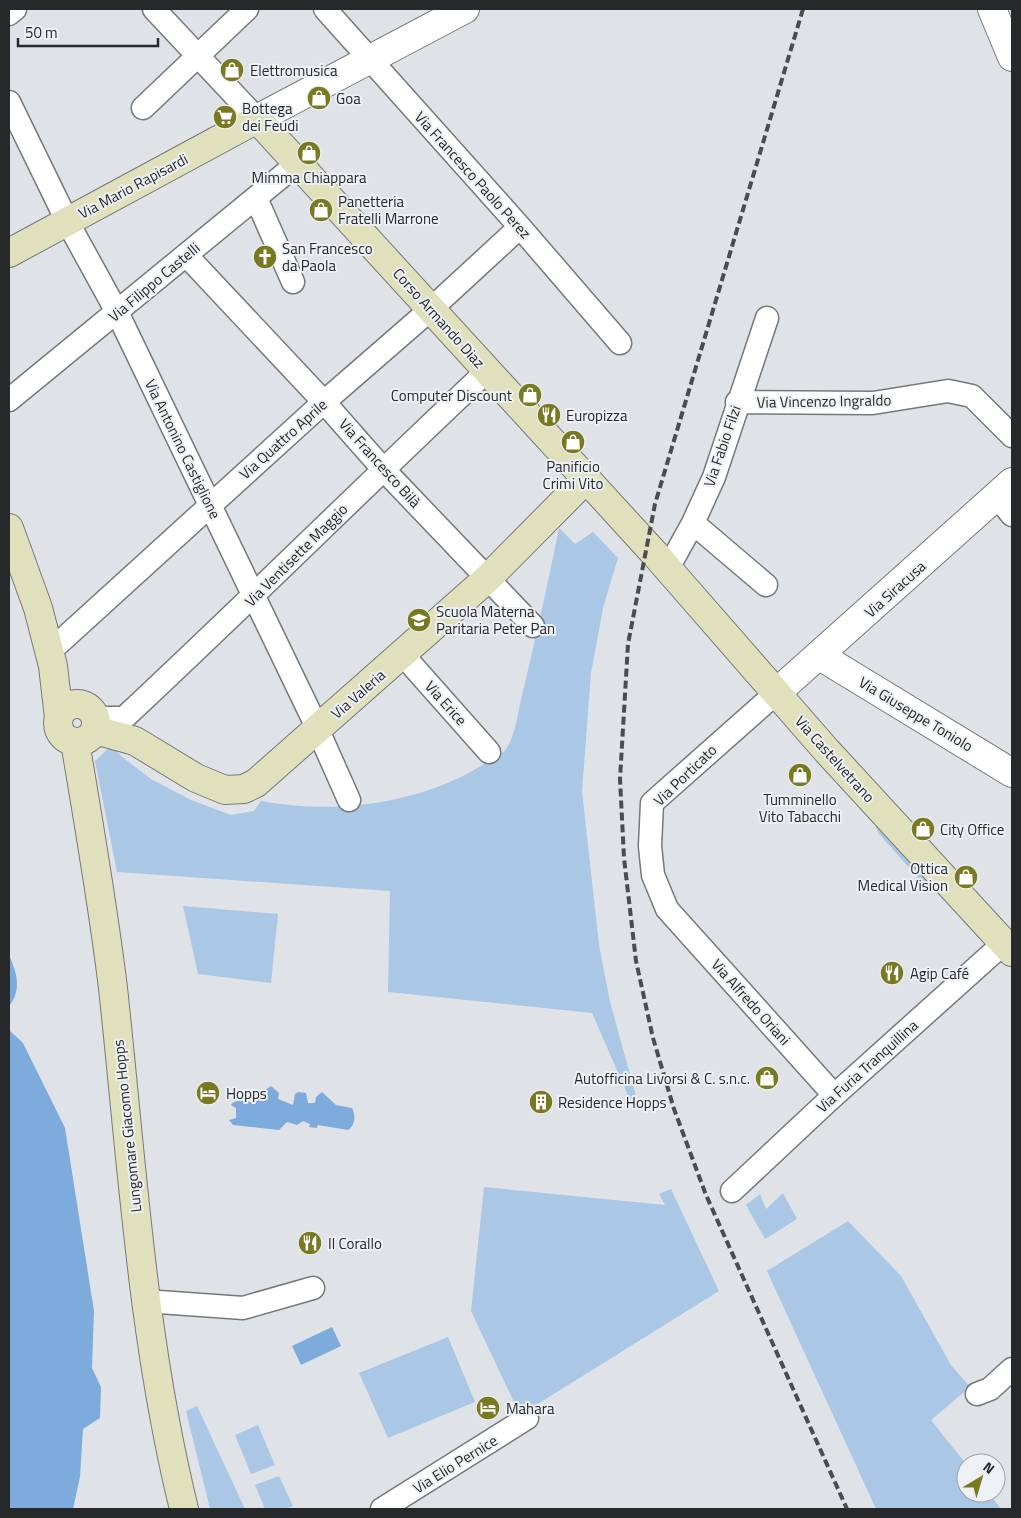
<svg xmlns="http://www.w3.org/2000/svg" width="1021" height="1518" viewBox="0 0 1021 1518" font-family="'Titillium Web',sans-serif">
<style>
.green{fill:#aac7e6}
.water{fill:#7dabdc}
.lines{fill:none;stroke-linecap:round;stroke-linejoin:round}
.minor-casing{stroke:#75787b;stroke-width:25}
.tertiary-casing{stroke:#75787b;stroke-width:30}
.secondary-casing{stroke:#75787b;stroke-width:30}
.minor{stroke:#fff;stroke-width:22}
.tertiary{stroke:#fff;stroke-width:28}
.secondary{stroke:#e0e1bc;stroke-width:28}
.rail{stroke:#4a4c4e;stroke-width:4;stroke-dasharray:8 4;stroke-linecap:butt}
.labels{text-anchor:middle;dominant-baseline:central;stroke-width:4;stroke-linejoin:round;paint-order:stroke}
.poi-label{font-size:15px;fill:#272829;stroke:#edf0f4;text-anchor:start}
.street-label{font-size:15px;fill:#272829;stroke:#edf0f4}
</style>
<rect width="100%" height="100%" fill="#dfe3e7"/>
<path class="green" d="M559,528L575,544L593,532L618,558L603,608L591,673L582,791L599,945L610,1002L636,1096L630,1100L592,1013L388,992L390,891L117,872L95,761L112,745L121,756L151,779L191,800L231,815L254,811L261,801C334,815 421,804 484,764C492,759 504,754 508,746C516,733 519,706 523,691C536,637 548,583 559,528Z
M878,822L929,880L927,883L921,881L879,834L875,825Z
M183,906L278,914L271,983L198,974Z
M484,1187L665,1205L659,1194L671,1189L719,1291L520,1415L471,1311Z
M783,1193L797,1219L765,1239L746,1205L760,1194L766,1209Z
M848,1221L901,1276L951,1365L970,1387L931,1420L966,1464V1493H989L1001,1509H876L767,1271Z
M448,1337L475,1402L388,1438L359,1373Z
M197,1406L245,1509H210L186,1411Z
M258,1425L275,1465L251,1474L235,1435Z
M279,1476L293,1506L285,1509H265L255,1485Z"/>
<path class="water" d="M9,955C17,973 22,990 9,1006Z
M9,1030L23,1043L65,1128L94,1311L92,1368L101,1387L100,1418L83,1429L80,1477L73,1509H9Z
M271,1086L279,1093L278,1099L293,1105L295,1094L298,1092L306,1093L308,1103H315L316,1097L322,1092L336,1105L352,1108C356,1116 355,1125 348,1130L318,1125L317,1128L309,1127L310,1124L303,1121L297,1125L287,1122L279,1130L233,1125L229,1120L236,1118V1108L231,1105C236,1098 244,1101 251,1102L253,1098Z
M332,1327L341,1346L301,1365L292,1346Z"/>
<g class="lines">
<g class="minor-casing">
<path id="minor" d="M154,9L257,119
M325,9L520,227L620,343
M9,14L15,9
M9,102L67,221L117,312L313,719L349,800
M143,108L247,9
M256,198L293,282
M186,255L324,402L383,469L533,626
M9,400L298,163
M737,402L873,403L948,391L972,396L1012,436
M997,497L1012,515
M693,523L766,585
M667,570L693,523L714,477L767,318
M48,653L324,402L431,309L520,227
M403,655L489,752
M775,694L652,803L650,846L653,875L667,909L834,1095
M95,718H124C246,604 365,486 487,371
M732,1191L827,1102L1004,943
M145,1301L243,1308L313,1288
M977,1394L990,1389L1012,1369
M382,1509L527,1418"/>
</g>
<g class="tertiary-casing">
<path id="tertiary" d="M992,9L1012,57
M257,119L465,9
M820,656L1012,773
M775,694L1012,482"/>
</g>
<g class="secondary-casing">
<path id="secondary" d="M9,253L257,119L655,554L827,751L1012,952
M9,528L38,608L53,666L59,718
M58 723a19 19 0 1 1 38 0a19 19 0 1 1-38 0Z
M95,730L135,741L196,778L225,790L244,789L256,783L488,578L585,480
M75,742C89,824 103,906 113,988C132,1163 142,1339 184,1509"/>
</g>
<use href="#minor" class="minor"/>
<use href="#tertiary" class="tertiary"/>
<use href="#secondary" class="secondary"/>
<path class="rail" d="M803,9L655,504L628,644L620,779L624,858L636,961L653,1038L674,1109L706,1195L847,1509"/>
</g>
<defs>
<g id="shop-disc" transform="scale(1.25)"><circle r="9.5" fill="#787920" stroke="#edf0f4"/><path d="M-5-2.5h2.3a2.7 3.5 0 0 1 5.4 0H5L5.5 6h-11ZM-1.5-2.5h3a1.5 2.3 0 0 0-3 0Z" fill="#fff"/></g>
<g id="supermarket-disc" transform="scale(1.25)"><circle r="9.5" fill="#787920" stroke="#edf0f4"/><path d="M-6-5.5h2.5l.6 2H6L4.5 2H-2.5L-4.4-4H-6ZM-1.5 3.2a1.3 1.3 0 1 0 .1 0ZM3 3.2a1.3 1.3 0 1 0 .1 0Z" fill="#fff"/></g>
<g id="church-disc" transform="scale(1.25)"><circle r="9.5" fill="#787920" stroke="#edf0f4"/><path d="M-1.2-6h2.4v3.5h3.3v2.4h-3.3V6h-2.4V-.1h-3.3v-2.4h3.3Z" fill="#fff"/></g>
<g id="restaurant-disc" transform="scale(1.25)"><circle r="9.5" fill="#787920" stroke="#edf0f4"/><path d="M-5-6h1v4h1v-4h1v4h1v-4h1v5L-1.5 .5V6h-2V.5L-5-1ZM5-6V6H3V1.5H1.5Q1.5-4 5-6Z" fill="#fff"/></g>
<g id="school-disc" transform="scale(1.25)"><circle r="9.5" fill="#787920" stroke="#edf0f4"/><path d="M0-5L7-2L0 1L-7-2ZM-4 1L0 2.5L4 1V4Q0 6-4 4Z" fill="#fff"/></g>
<g id="hotel-disc" transform="scale(1.25)"><circle r="9.5" fill="#787920" stroke="#edf0f4"/><path d="M-6-4.5h1.5V1H6V5H4.5V3h-9V5H-6ZM-4 0a1.8 1.8 0 1 1 3.6 0ZM.5 0V-2.5h3Q6-2.5 6 0Z" fill="#fff"/></g>
<g id="building-disc" transform="scale(1.25)"><circle r="9.5" fill="#787920" stroke="#edf0f4"/><path d="M-4-6H4V6H1V3H-1V6H-4ZM-2.5-4.3h1.7v1.8h-1.7ZM.8-4.3h1.7v1.8H.8ZM-2.5-1h1.7V.8h-1.7ZM.8-1h1.7V.8H.8Z" fill="#fff"/></g>
</defs>
<g fill-rule="evenodd">
<use href="#shop-disc" x="232" y="70"/>
<use href="#shop-disc" x="319" y="98"/>
<use href="#supermarket-disc" x="225" y="117"/>
<use href="#shop-disc" x="309" y="153"/>
<use href="#shop-disc" x="321" y="210"/>
<use href="#church-disc" x="265" y="257"/>
<use href="#shop-disc" x="530" y="395"/>
<use href="#restaurant-disc" x="549" y="415"/>
<use href="#shop-disc" x="573" y="442"/>
<use href="#school-disc" x="419" y="620"/>
<use href="#shop-disc" x="800" y="775"/>
<use href="#shop-disc" x="923" y="829"/>
<use href="#shop-disc" x="966" y="877"/>
<use href="#restaurant-disc" x="892" y="973"/>
<use href="#shop-disc" x="767" y="1078"/>
<use href="#hotel-disc" x="208" y="1093"/>
<use href="#building-disc" x="541" y="1102"/>
<use href="#restaurant-disc" x="310" y="1243"/>
<use href="#hotel-disc" x="488" y="1408"/>
</g>
<g class="labels">
<g class="poi-label">
<text x="250" y="70">Elettromusica</text>
<text x="336" y="98">Goa</text>
<text x="242" y="108">Bottega<tspan x="242" dy="17">dei Feudi</tspan></text>
<text x="309" y="177" text-anchor="middle">Mimma Chiappara</text>
<text x="338" y="201">Panetteria<tspan x="338" dy="17">Fratelli Marrone</tspan></text>
<text x="282" y="248">San Francesco<tspan x="282" dy="17">da Paola</tspan></text>
<text x="512" y="395" text-anchor="end">Computer Discount</text>
<text x="566" y="415">Europizza</text>
<text x="573" y="466" text-anchor="middle">Panificio<tspan x="573" dy="17">Crimi Vito</tspan></text>
<text x="436" y="611">Scuola Materna<tspan x="436" dy="17">Paritaria Peter Pan</tspan></text>
<text x="800" y="799" text-anchor="middle">Tumminello<tspan x="800" dy="17">Vito Tabacchi</tspan></text>
<text x="940" y="829">City Office</text>
<text x="948" y="868" text-anchor="end">Ottica<tspan x="948" dy="17">Medical Vision</tspan></text>
<text x="910" y="973">Agip Café</text>
<text x="750" y="1078" text-anchor="end">Autofficina Livorsi &amp; C. s.n.c.</text>
<text x="226" y="1093">Hopps</text>
<text x="558" y="1102">Residence Hopps</text>
<text x="328" y="1243">Il Corallo</text>
<text x="506" y="1408">Mahara</text>
</g>
<g class="street-label">
<text transform="translate(473 175) rotate(48)">Via Francesco Paolo Perez</text>
<text transform="translate(133 186) rotate(-28)">Via Mario Rapisardi</text>
<text transform="translate(154 282) rotate(-40)">Via Filippo Castelli</text>
<text transform="translate(439 318) rotate(48)">Corso Armando Diaz</text>
<text transform="translate(824 401) rotate(-1)">Via Vincenzo Ingraldo</text>
<text transform="translate(283 439) rotate(-42)">Via Quattro Aprile</text>
<text transform="translate(722 446) rotate(-71)">Via Fabio Filzi</text>
<text transform="translate(183 449) rotate(64)">Via Antonino Castiglione</text>
<text transform="translate(380 463) rotate(48)">Via Francesco Bilà</text>
<text transform="translate(296 555) rotate(-45)">Via Ventisette Maggio</text>
<text transform="translate(895 589) rotate(-42)">Via Siracusa</text>
<text transform="translate(358 694) rotate(-41)">Via Valeria</text>
<text transform="translate(446 703) rotate(48)">Via Erice</text>
<text transform="translate(916 714) rotate(31)">Via Giuseppe Toniolo</text>
<text transform="translate(835 759) rotate(48)">Via Castelvetrano</text>
<text transform="translate(685 775) rotate(-44)">Via Porticato</text>
<text transform="translate(751 1002) rotate(48)">Via Alfredo Oriani</text>
<text transform="translate(867 1066) rotate(-42)">Via Furia Tranquillina</text>
<text transform="translate(127 1126) rotate(-96)">Lungomare Giacomo Hopps</text>
<text transform="translate(455 1464) rotate(-32)">Via Elio Pernice</text>
</g>
</g>
<rect width="1021" height="1518" fill="none" stroke="#272829" stroke-width="20"/>
<g transform="translate(981 1478) rotate(38)"><circle r="24" fill="#edf0f4" stroke="#9ea0a3"/>
<path d="M0-4L9 19L0 12L-9 19Z" fill="#787920"/>
<text y="-8" font-size="14" font-weight="bold" text-anchor="middle" fill="#272829">N</text>
</g>
<path d="M18 38v8h140v-8" fill="none" stroke="#272829" stroke-width="2.5"/>
<text x="25" y="38" font-size="15" fill="#272829" stroke="#edf0f4" stroke-width="4" paint-order="stroke">50 m</text>
</svg>
